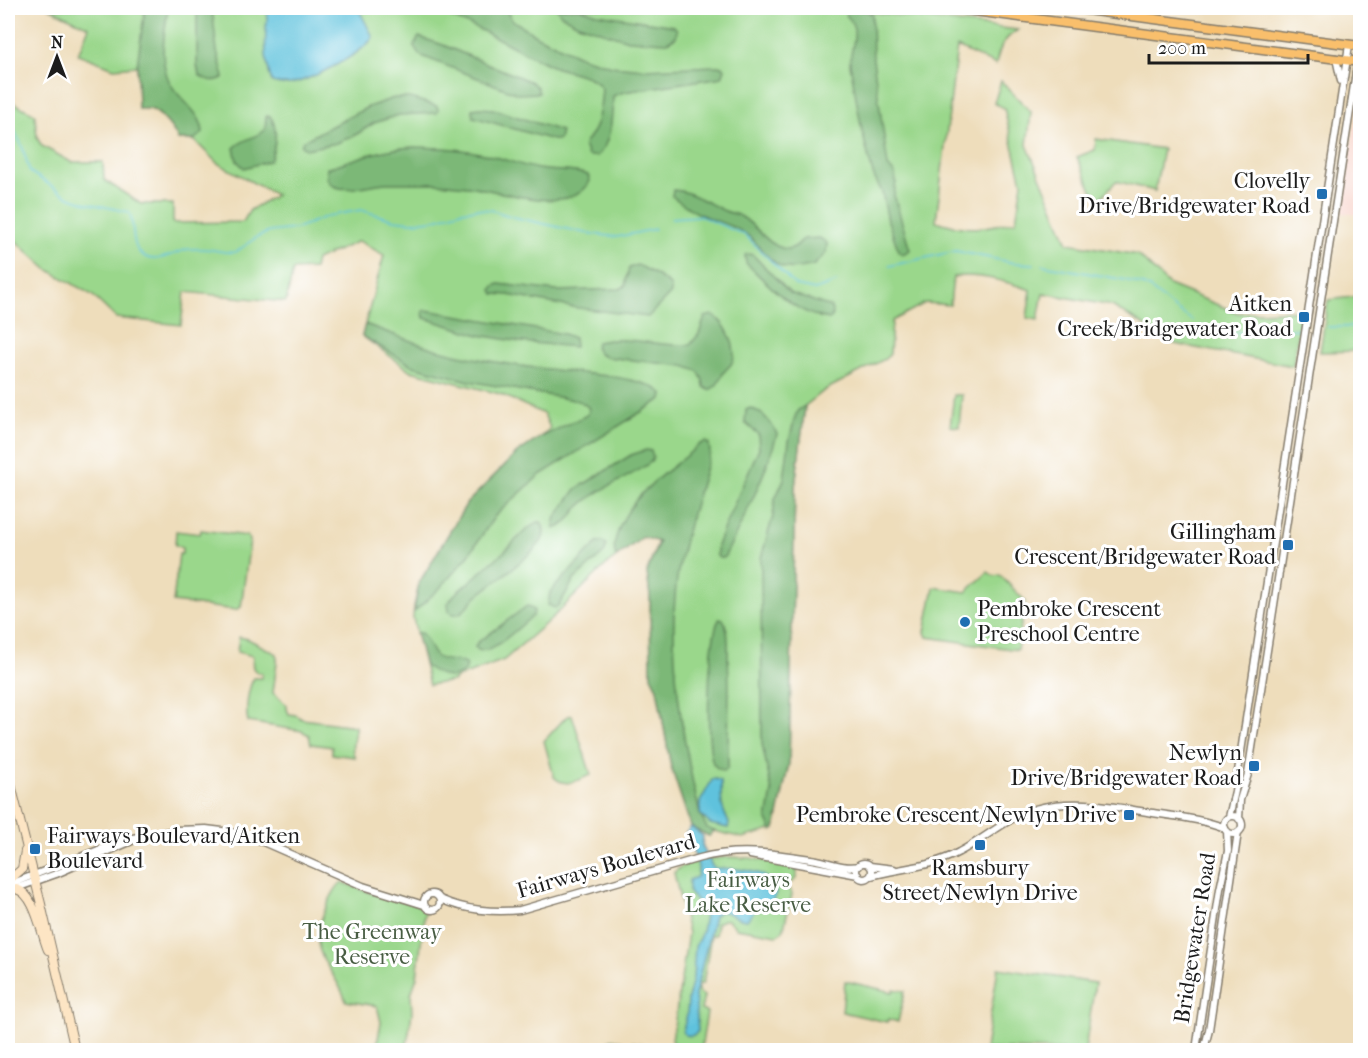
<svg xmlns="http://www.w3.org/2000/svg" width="1368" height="1058" viewBox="0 0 1368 1058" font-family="'IM FELL French Canon',serif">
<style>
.built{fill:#f7d1c8}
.green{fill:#9ad78b;stroke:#5b7a54;stroke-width:1.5}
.forest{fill:#7bb877;stroke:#4c6a4a;stroke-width:1.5}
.water{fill:#5fc2dd;stroke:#3e6f7c;stroke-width:1.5}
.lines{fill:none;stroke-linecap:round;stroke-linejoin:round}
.stream{stroke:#5fc2dd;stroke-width:1.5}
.tertiary-casing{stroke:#857c6c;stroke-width:9}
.secondary-casing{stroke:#857c6c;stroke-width:10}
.primary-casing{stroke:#857c6c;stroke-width:11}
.tertiary{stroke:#fff;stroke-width:6}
.secondary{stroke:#fde5c4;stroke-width:8}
.primary{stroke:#f9bf6c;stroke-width:8}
.poi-dot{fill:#1f6fb2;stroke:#fff;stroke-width:2}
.labels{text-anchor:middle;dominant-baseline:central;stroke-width:6;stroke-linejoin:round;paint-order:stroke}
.poi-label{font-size:22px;fill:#1c1c1c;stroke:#fff;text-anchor:end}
.street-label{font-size:22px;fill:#1c1c1c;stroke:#fff}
.park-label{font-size:22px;fill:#485d43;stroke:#fff}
</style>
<rect width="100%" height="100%" fill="#fff"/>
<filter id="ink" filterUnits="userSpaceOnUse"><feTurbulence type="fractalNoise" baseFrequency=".0167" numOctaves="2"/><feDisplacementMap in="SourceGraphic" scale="12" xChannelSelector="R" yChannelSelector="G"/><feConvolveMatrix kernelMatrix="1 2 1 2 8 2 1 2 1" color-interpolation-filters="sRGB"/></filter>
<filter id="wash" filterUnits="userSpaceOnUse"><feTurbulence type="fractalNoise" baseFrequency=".008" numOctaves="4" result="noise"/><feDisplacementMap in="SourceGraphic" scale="24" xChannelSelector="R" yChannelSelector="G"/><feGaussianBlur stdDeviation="1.35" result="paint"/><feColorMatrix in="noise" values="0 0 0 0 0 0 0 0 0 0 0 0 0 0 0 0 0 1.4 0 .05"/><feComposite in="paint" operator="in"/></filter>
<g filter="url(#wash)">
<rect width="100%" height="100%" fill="#edb"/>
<path class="built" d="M1360,90V215L1341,213Z"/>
<path class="green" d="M49,8H838L1018,30C1004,38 999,48 996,65L957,47L936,221C970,232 982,228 1016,221L1022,182L1004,108L994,103L1001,81L1031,112L1027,145L1068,243L1138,255L1169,285L1238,313L1302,310L1293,366L1175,344L1112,306L1043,293L1038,320L1027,318L1031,290C1007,282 980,273 953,277L950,305L925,303L892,321L890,354L885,359L825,390L805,406L795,487L789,763L775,829L743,838L714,831L709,836L691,827L671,767L657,688L651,676L650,596L647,572L658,541L643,537L606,565L552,618L504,660L454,679V681L429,685L413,618L414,606L419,583L467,503L517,453L541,437L550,428L544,414L500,394L411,371L362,336L384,255L359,241L316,260L314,269L293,270L286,302L185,292L181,325L116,318L92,295L47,269L8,234V100L35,114L37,138L42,146L71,162H103L104,180L141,204H173V223L243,222L250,210L276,195L217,163L194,140H178C174,130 162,115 153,110C148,108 143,109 138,109L137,66L114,68L78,54L89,27Z
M1096,139L1163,149L1155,191L1116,181L1100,199L1092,190L1077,157L1095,150Z
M1360,296V351L1320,352L1328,300Z
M954,395H962L959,427L950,426Z
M201,530L247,536L250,540L241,607L236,610L173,602L179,554H182V548L175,545L176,531L200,534Z
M988,572L994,576L1000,575L1025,601L1017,650L927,637L925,632L934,587L966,592Z
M239,637L248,639L277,654V662L273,693L287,705V709L289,714L296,715L302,719L355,726C356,737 349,748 355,757L332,754V747L311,744L309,735L302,731L248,722C245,711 248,687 254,678H261L262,674C251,671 252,666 253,656L237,652Z
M572,715L591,775C579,779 565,789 554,777L544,741L566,717Z
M729,857L750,858L798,867L796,878L793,882H782V886L790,889L792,894L783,931L777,935L736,928L728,920H723L717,923L715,935H711L703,984H699L698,992L704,996L701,1010L707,1012L701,1050L677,1047L674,1045L672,1040L688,933L674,873C683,861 715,858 729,857Z
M342,882L382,897L416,904L423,907L425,911L417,977L411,994L412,1013L406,1050H376L381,1022L377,1006L346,1001C332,962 305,956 325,910C329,901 334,888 342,882Z
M998,968L1095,983L1085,1050L985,1049Z
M845,981L893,992L894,989L905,991L898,1022L888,1019L887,1022L842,1012Z
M612,1039L623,1041V1044L631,1045L632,1042L643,1044L645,1050H607L609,1041Z"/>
<path class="forest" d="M145,8H168C165,31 158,60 170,83C179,100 202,112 203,133L193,140H178C175,130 162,115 153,110C148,108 143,109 138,109L137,66Z
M197,8H212L217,51L224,77C214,83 208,81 199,75L197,65Z
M435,8H505L512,20L537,36L582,57L612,66L645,69L716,66H723L725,69L722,77L624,92L613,96C612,114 612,143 597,156H588L584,145C586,140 589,138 592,133C599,122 601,102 602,89C593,73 568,73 552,66C525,54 499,38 472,26C459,20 445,17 435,8Z
M557,8H579L598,14L674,26L677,30L676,37L667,42L628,40L578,24L561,15Z
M846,9L866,11L872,14L873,59L888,166L895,174L896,182L894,195L910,250L903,254L899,252L888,221L882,192L874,177L870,163L862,131L850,64C850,47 862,30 846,15Z
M419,37L443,45L531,82L537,87L539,93L518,94L419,55L414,46Z
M394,98H410L437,106L438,110L437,113L399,115L374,123L357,134L337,143L306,149L301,146L303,141L368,107Z
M480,108L493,109L561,131L559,140H553L473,117L472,109Z
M266,116H270C279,128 275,147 270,161L244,168L237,161L234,148C242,139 256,138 265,130Z
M414,147C438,148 460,148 484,154C502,158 519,165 538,169C553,172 575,169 588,175L590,181C573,216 503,192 474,187C462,185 449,184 437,183C420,183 403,183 386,183C371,184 350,192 336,187C327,183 326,177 327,168C358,158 381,149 414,147Z
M673,190C692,191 707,203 725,211C730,213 737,214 742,217C757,226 769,248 788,249C795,249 799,243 803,239L820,238L827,243L826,253L814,265C806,267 790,270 782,267C770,262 760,247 751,238C737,226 720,223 704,216C692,211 682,204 672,196Z
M748,254L753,255L790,293L831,307L833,315L830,319C795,315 770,286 746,263L745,255Z
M637,265C644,267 665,280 671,286V293L648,317L571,307L508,295L494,294L492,290L494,286L499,284L557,291L620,289L625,286L629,268Z
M426,310L564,334L574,338L575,347L521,342L479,335L424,318L423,311Z
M712,315C726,322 737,346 733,361C731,366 727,368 724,372C719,380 719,386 709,390L704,387L703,380L698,371L684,366L606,357C599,355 597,353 595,346L597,342C627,335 659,347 690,345L699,334L705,317Z
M365,324C390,333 414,343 439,350C491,364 545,369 598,375C613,376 655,383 663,394L662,399L540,475L495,516L468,556L441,587L414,612L419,583L467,503L517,453L541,437L587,415L589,411L588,407L579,401L469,381L413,366L362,336Z
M805,406L795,487L789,763L775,829L772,831L767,820L772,792L762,744L761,558L773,516L775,499L784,479L789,441L795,417L798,410Z
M750,408C763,412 771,422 777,434C765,477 744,518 724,558H719L717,556V546L725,525L759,448L758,434L745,423L746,410Z
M705,442L709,444L710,453C698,495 684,535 677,578C667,649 683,744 700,814L707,828L714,831L709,836L691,827L671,767L657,688L651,676L650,596L647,572L659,542L643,537L616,557C612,546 616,537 620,526C638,487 670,471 700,444Z
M646,450L651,451L653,457L652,461C630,479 600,486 579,507C571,514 567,527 555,528L554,524L556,517L576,489L631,455Z
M538,522H541C544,527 545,534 542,540C536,553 492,584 478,595C472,600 465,612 458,614C454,615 452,614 449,612L448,603L454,595L506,550L526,530Z
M603,542L606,545L605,552L574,580L559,605L555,608L548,605L550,592L597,543Z
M527,606L531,607L534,610L533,616C520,625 493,655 478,650L475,647L477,643Z
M720,618L723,619C729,630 728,644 728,656C730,690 728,723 728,757V767L724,771C720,769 715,768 713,763C705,744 708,633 720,618Z
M416,633H421C429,639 429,651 437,657C446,663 458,658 466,665V670C453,683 438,675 425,666Z"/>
<path class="water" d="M268,8H311L315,10L317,8H358L373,37C363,54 312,79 291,84C284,85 279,84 272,82C263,57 265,34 268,8Z
M715,779L721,781C722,803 719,802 729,823L728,828L710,824L700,814V802L712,780Z
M691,827L703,836L702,845L712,866L715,868C736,869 774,867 776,895L769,907L754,911L747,920C737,920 730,912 720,911L714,916L695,995L698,1031C695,1036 691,1036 685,1035L683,1031L687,1014L688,999L693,979L695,947L702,932L705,915L701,905L689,893V880L697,877C702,861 688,847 686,833Z"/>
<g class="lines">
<path class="stream" d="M8,117L22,146L30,172L69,197L87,203L129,212C135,224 131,238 137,249C150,270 173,252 189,249C193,249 199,249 203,249C215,249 225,254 236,252L257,237L269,232L295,229L328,216L361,210L394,220L412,222L433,220L461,211L477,209L491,210L513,217L585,233L617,237L655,229
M671,218L700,216L745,235L796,286L815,290L837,282
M1043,265L1125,280L1143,285L1151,289L1170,305L1193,321
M889,266L956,251L1014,263L1034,264
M1200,326C1227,338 1270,330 1299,329
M1328,327H1360"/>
</g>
</g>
<g filter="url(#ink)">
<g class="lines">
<g class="tertiary-casing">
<path id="tertiary" d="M1336,58L1341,81
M1224 825a9 9 0 1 1 18 0a9 9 0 1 1-18 0Z
M1229,817L1235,791L1349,45
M1239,819L1240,800L1248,774L1360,46
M750,855L858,875
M856 871a8 8 0 1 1 16 0a8 8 0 1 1-16 0Z
M870,866L894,869
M871,876C900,868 932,867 959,852C985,839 1006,818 1035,809C1075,798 1113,807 1153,813C1178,817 1202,819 1225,828
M8,885L127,839L177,830L206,829L230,832L256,839L363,886L424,905
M8,891L56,874L134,840
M424 902a8 8 0 1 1 16 0a8 8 0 1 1-16 0Z
M440,899C464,910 494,913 520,910L700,858C739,847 778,854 817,860C831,863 845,869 859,866
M1196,1050L1220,889L1228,851L1227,831
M1204,1050L1209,1030L1238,832"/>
</g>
<g class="secondary-casing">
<path id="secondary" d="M8,773L41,904L75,1050
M8,881L22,869L25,851
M16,889C35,893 41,934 48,950"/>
</g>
<g class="primary-casing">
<path id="primary" d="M951,8L1360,62
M1071,8L1360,46"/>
</g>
<use href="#tertiary" class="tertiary"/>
<use href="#secondary" class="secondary"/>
<use href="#primary" class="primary"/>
</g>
</g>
<g class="poi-dot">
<rect x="1316" y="188" width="12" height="12" rx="3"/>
<rect x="1298" y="311" width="12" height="12" rx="3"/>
<rect x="1282" y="539" width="12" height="12" rx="3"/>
<circle cx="965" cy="622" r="6"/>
<rect x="1248" y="760" width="12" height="12" rx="3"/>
<rect x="1123" y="809" width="12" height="12" rx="3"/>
<rect x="974" y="839" width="12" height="12" rx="3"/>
<rect x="29" y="843" width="12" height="12" rx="3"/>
</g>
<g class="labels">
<g class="poi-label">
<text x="1310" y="181">Clovelly<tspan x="1310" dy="25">Drive/Bridgewater Road</tspan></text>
<text x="1292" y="304">Aitken<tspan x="1292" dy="25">Creek/Bridgewater Road</tspan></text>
<text x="1276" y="532">Gillingham<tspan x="1276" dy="25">Crescent/Bridgewater Road</tspan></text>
<text x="977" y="609" text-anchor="start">Pembroke Crescent<tspan x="977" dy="25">Preschool Centre</tspan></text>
<text x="1242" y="753">Newlyn<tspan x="1242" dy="25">Drive/Bridgewater Road</tspan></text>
<text x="1117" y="815">Pembroke Crescent/Newlyn Drive</text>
<text x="47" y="836" text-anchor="start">Fairways Boulevard/Aitken<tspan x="47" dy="25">Boulevard</tspan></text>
<text x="980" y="868" text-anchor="middle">Ramsbury<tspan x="980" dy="25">Street/Newlyn Drive</tspan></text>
</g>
<g class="street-label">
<text transform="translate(606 866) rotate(-16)">Fairways Boulevard</text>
<text transform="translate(1195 938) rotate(-81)">Bridgewater Road</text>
</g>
<g class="park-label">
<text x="748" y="880">Fairways<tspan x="748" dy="25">Lake Reserve</tspan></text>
<text x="372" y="932">The Greenway<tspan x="372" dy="25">Reserve</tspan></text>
</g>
</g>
<rect width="1368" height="1058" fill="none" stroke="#fff" stroke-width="30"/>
<g transform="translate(57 57)" stroke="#ffffff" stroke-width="4.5" paint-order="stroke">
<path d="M0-4.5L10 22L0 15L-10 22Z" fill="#1c1c1c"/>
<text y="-9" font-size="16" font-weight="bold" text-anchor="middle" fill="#1c1c1c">N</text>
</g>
<path d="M1149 54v9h159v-9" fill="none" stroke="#1c1c1c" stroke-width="3"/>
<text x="1158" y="54" font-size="18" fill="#1c1c1c" stroke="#ffffff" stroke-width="4.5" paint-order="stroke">200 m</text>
</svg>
